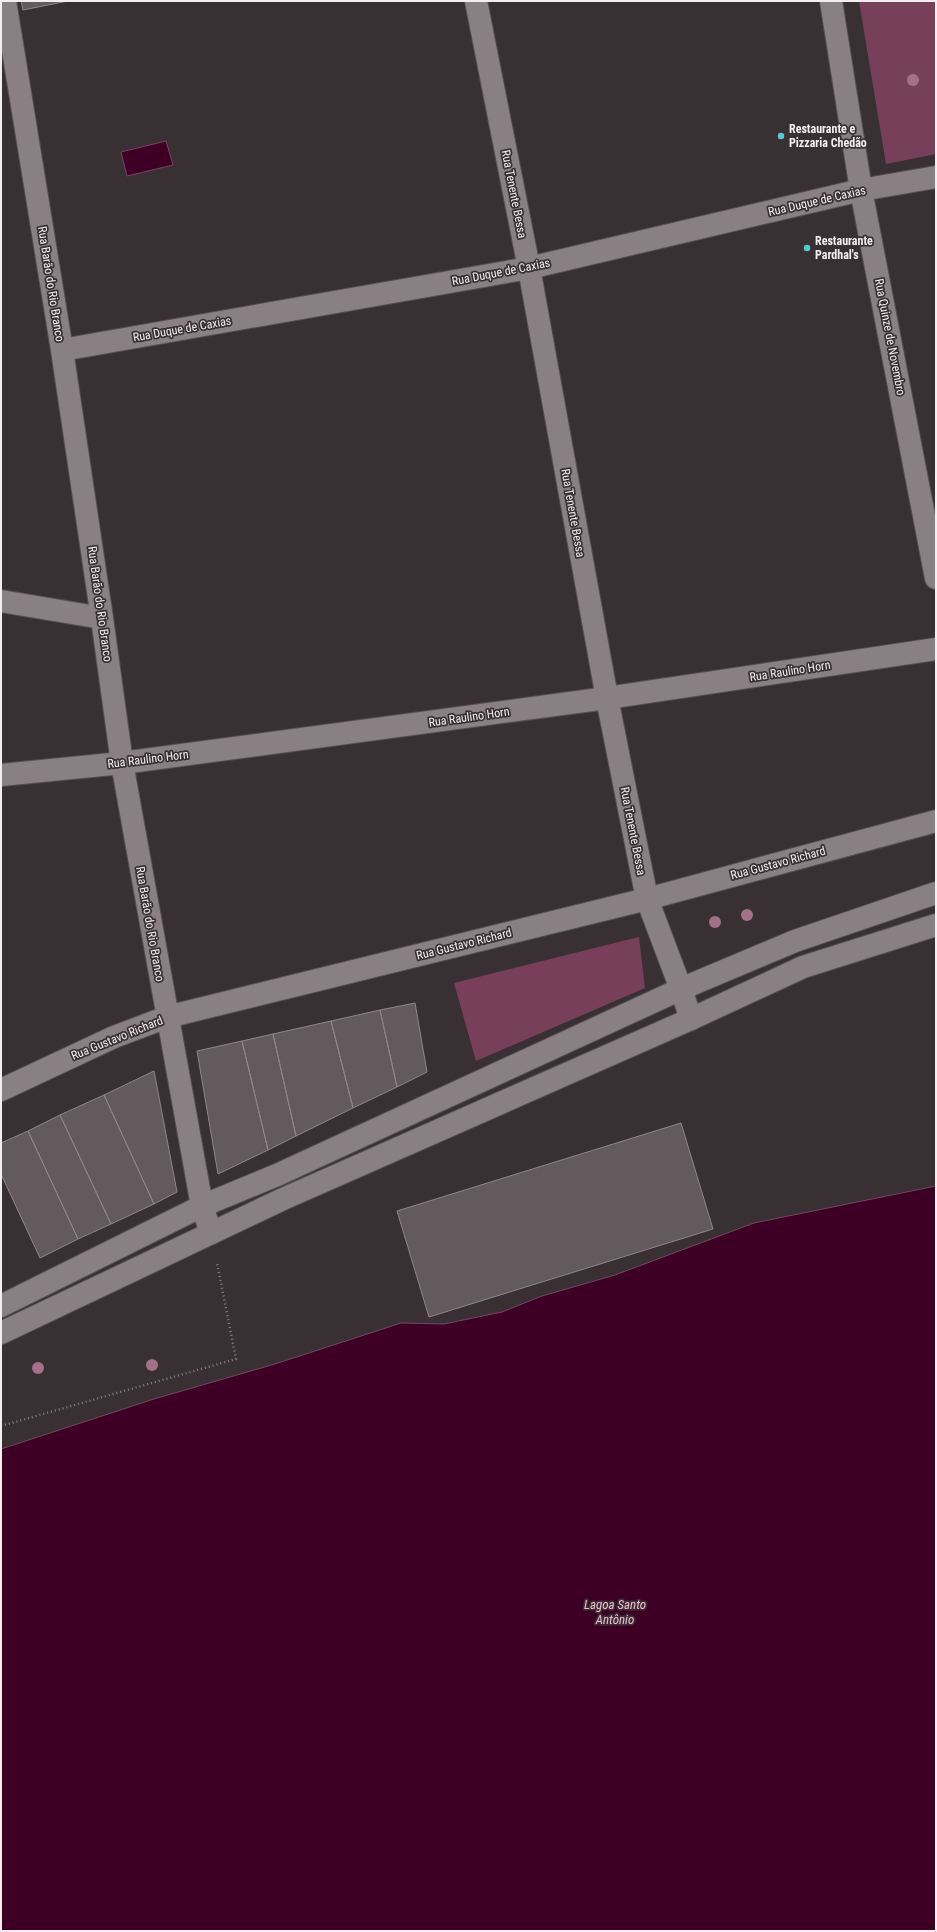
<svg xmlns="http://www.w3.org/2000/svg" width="937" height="1932" viewBox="0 0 937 1932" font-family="'Roboto Condensed',sans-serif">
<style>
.green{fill:#783f5b}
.water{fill:#3d0024;stroke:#744761}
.building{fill:#645a5e;stroke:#90868a}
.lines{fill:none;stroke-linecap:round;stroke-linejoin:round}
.pedestrian-casing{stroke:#575053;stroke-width:24}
.minor-casing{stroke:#575053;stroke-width:24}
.tertiary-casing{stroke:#575053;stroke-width:24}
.secondary-casing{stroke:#575053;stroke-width:24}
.path{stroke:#888184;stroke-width:2.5;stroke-dasharray:1 3;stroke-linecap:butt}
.pedestrian{stroke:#8a8084;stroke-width:22}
.minor{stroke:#8a8084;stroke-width:22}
.tertiary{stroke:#8a8084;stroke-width:22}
.secondary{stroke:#8a8084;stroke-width:22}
.tree{fill:#a27188}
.poi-dot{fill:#51ccd3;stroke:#393034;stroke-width:1.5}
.labels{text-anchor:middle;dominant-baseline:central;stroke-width:3.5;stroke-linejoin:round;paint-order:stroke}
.poi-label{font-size:12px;font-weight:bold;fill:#f4eef0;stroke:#393034;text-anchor:start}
.street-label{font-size:12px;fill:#f4eef0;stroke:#393034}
.water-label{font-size:13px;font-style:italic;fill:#f8bad6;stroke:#393034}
</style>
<rect width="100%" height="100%" fill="#393034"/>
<path class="green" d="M859,1H936V154L886,164Z
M639,937L645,988L476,1061L454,983Z"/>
<path class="water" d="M166,141L173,165L127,176L121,152Z
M936,1186V1931H1V1449L154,1399L275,1364L401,1323L444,1324L502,1312L542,1296L615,1275L754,1223Z"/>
<path class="building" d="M21,1H68L23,10Z
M415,1003L427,1072L397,1087L380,1010Z
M380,1010L397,1087L353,1108L331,1021Z
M331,1021L353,1108L296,1136L273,1034Z
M273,1034L296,1136L268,1150L242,1041Z
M242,1041L268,1150L218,1174L197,1051Z
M154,1071L177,1192L154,1204L104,1095Z
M104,1095L154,1204L111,1224L60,1115Z
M60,1115L111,1224L78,1239L28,1131Z
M681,1123L713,1229L429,1317L397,1211Z
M28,1131L78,1239L40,1258L1,1174V1143Z"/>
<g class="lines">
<g class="pedestrian-casing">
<path id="pedestrian" d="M861,190L936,578"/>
</g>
<g class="minor-casing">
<path id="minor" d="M5,1L62,350L102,618L122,763L202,1206L211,1233
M831,1L861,190
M62,350L529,268
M1,601L102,618
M1,775L122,763L607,698L936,649
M1,1090L114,1037L167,1017L647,899L936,821"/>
</g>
<g class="tertiary-casing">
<path id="tertiary" d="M476,1L529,268L607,698L647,899L681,989L691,1019
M529,268L861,190L936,177"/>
</g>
<g class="secondary-casing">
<path id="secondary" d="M1,1306L202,1206L277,1175L681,989L795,941L936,893
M1,1333L283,1199L691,1019L803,967L936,925"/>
</g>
<path class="path" d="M1,1426L236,1359L217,1263"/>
<use href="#pedestrian" class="pedestrian"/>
<use href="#minor" class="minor"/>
<use href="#tertiary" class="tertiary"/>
<use href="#secondary" class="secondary"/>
</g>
<g class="tree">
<circle cx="913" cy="80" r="6"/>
<circle cx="747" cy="915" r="6"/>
<circle cx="715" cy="922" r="6"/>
<circle cx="152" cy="1365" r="6"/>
<circle cx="38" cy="1368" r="6"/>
</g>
<g class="poi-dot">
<circle cx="781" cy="136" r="4"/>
<circle cx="807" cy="248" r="4"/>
</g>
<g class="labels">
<g class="poi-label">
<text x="789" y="129">Restaurante e<tspan x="789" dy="14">Pizzaria Chedão</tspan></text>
<text x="815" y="241">Restaurante<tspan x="815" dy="14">Pardhal's</tspan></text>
</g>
<g class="street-label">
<text transform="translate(514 194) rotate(79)">Rua Tenente Bessa</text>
<text transform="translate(817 201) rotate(-13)">Rua Duque de Caxias</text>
<text transform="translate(501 272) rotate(-11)">Rua Duque de Caxias</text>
<text transform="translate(51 284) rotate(81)">Rua Barão do Rio Branco</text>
<text transform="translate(182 329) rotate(-10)">Rua Duque de Caxias</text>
<text transform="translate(890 337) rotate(79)">Rua Quinze de Novembro</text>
<text transform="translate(573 513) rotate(80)">Rua Tenente Bessa</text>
<text transform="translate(100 604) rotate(82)">Rua Barão do Rio Branco</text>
<text transform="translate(790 671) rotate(-9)">Rua Raulino Horn</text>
<text transform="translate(469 717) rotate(-8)">Rua Raulino Horn</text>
<text transform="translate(148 759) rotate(-7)">Rua Raulino Horn</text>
<text transform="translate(633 831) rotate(79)">Rua Tenente Bessa</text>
<text transform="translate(778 863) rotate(-15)">Rua Gustavo Richard</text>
<text transform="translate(150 924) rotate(80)">Rua Barão do Rio Branco</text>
<text transform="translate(464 944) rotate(-14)">Rua Gustavo Richard</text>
<text transform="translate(117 1038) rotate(-22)">Rua Gustavo Richard</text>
</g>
<g class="water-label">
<text x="615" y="1604">Lagoa Santo<tspan x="615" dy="15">Antônio</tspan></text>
</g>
</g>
<rect width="937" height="1932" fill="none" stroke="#f4eef0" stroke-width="4"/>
</svg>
